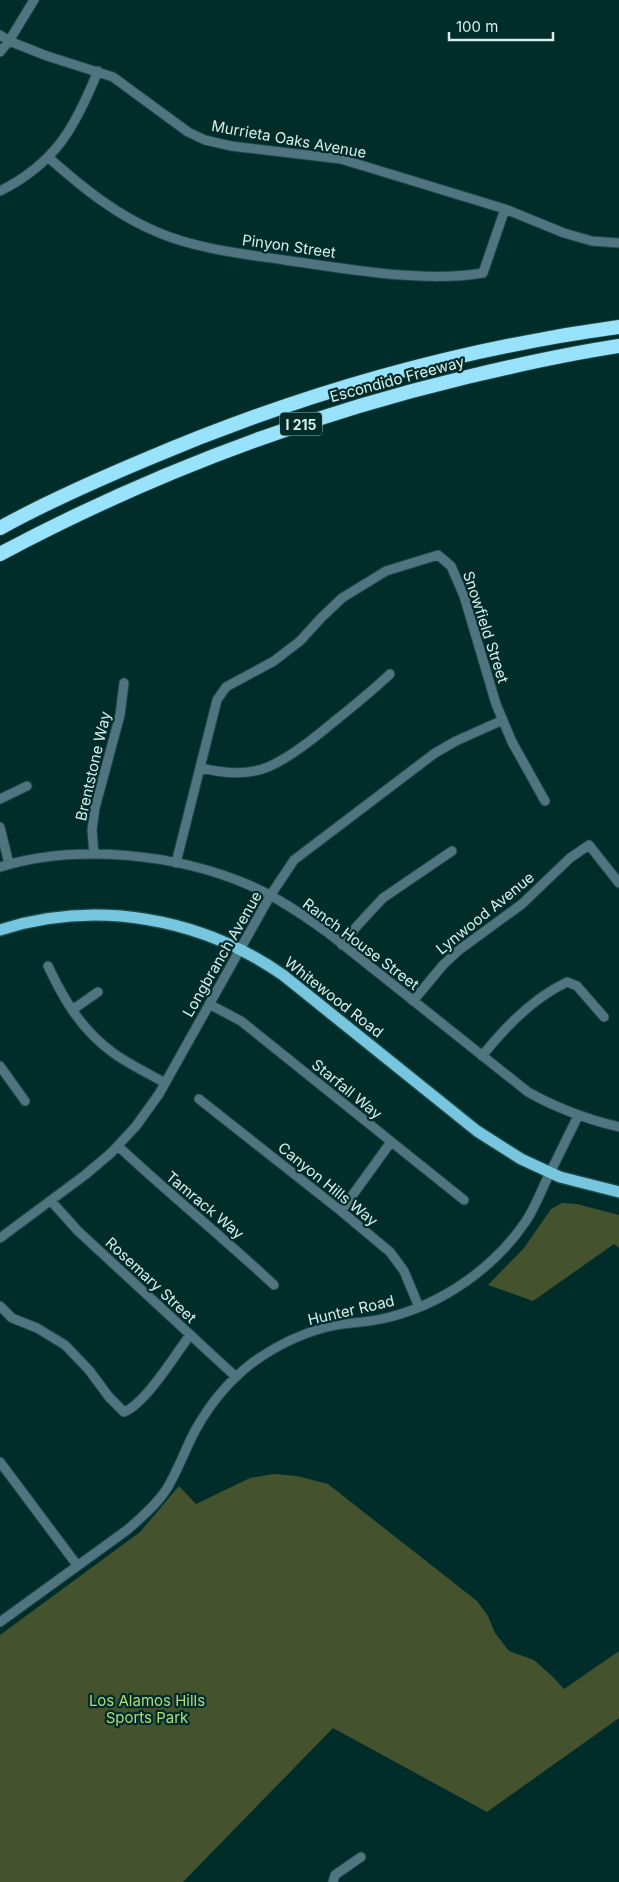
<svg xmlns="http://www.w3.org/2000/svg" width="619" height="1882" viewBox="0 0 619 1882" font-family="Inter,sans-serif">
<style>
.green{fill:#44532d}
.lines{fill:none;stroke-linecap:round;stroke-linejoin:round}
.minor-casing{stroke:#1e4745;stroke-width:11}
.major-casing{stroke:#1e4745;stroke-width:14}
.highway-casing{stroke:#1e4745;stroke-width:16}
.minor{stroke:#507581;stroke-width:9}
.major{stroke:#76c6df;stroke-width:11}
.highway{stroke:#98e3fb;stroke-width:14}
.labels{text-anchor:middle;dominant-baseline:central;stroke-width:4.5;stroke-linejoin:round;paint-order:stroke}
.shield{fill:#002c2a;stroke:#96b4b1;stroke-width:1}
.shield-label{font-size:14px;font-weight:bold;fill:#d7eeeb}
.street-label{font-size:15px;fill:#d7eeeb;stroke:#002c2a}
.park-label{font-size:15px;fill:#b4da79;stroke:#002c2a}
</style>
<rect width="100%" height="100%" fill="#002c2a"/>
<path class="green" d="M562,1203L577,1204L619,1215V1248L614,1244L533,1301L488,1285L524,1248L551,1209Z
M274,1474L297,1476L328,1484L477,1601L488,1616L495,1633L509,1651L534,1660L553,1677L564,1689L619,1651V1718L487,1812L333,1728L183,1882H0V1635L140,1532L179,1486L196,1504L250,1478Z"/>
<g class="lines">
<g class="minor-casing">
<path id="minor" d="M0,35L9,41L47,56L113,77L188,132L205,140L231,146L341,159L505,209L564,233L592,241L619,243
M0,52L9,41L34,0
M49,158C82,187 116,215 157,232C199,250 246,254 291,261C350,269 423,283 483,273L505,209
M0,191C56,163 75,127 98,71
M201,768C223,773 246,776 268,767C289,758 308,743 325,729C347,711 369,694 390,674
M0,799L27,786
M0,827L9,864
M94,854L92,830L95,808L120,715L124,683
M176,863L217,700L226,687L274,661L300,641L321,618L342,598L386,571L438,555L451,566L464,596L496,704L512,742L545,801
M0,867C76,843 177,854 249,885C277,897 303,915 327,932L528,1092C558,1109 586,1119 619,1127
M342,945L357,926L383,898L452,851
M48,966C64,1000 81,1029 112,1052C128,1064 148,1073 165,1083
M413,1001L443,965L459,950L522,904L570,858L589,845L619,883
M209,1004L241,1021L464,1200
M72,1010L98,992
M482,1056C505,1027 533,998 567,982L577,986L604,1017
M0,1066L25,1101
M199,1099L341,1211L390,1252L404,1271L419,1307
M118,1146C169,1194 223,1237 274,1285
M51,1201L78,1231L236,1377
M341,1211L391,1142
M0,1238L85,1175L111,1153L136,1126L159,1094L270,896L294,860L435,753L456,741L503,720
M0,1306L12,1318L37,1328L65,1345L89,1370L109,1397L124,1412C146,1403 175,1355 190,1335
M0,1462L77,1565
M0,1622L127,1530C141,1518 156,1505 166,1490C178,1471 185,1449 196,1429C210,1404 230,1380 252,1363C274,1347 300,1334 327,1327C347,1322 369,1323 390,1317C444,1303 495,1267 526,1221C534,1209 540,1194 546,1181C557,1159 567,1138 578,1116
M333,1882L335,1875L361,1857"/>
</g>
<g class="major-casing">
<path id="major" d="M0,930C97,899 201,918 283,975L477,1131L521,1159L560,1177L619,1192"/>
</g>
<g class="highway-casing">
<path id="highway" d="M0,528C47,502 97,480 147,459C297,395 457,349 619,327
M0,554C148,475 304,416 467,377C517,365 567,354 619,346"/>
</g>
<use href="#minor" class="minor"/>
<use href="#major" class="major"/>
<use href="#highway" class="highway"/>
</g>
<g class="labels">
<rect class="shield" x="280" y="412.5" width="42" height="23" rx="4"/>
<g class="shield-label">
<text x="301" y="424">I 215</text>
</g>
<g class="street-label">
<text transform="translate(289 139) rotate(10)">Murrieta Oaks Avenue</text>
<text transform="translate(289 246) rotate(8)">Pinyon Street</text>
<text transform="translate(397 379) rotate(-15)">Escondido Freeway</text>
<text transform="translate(486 627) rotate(72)">Snowfield Street</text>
<text transform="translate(93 766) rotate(-77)">Brentstone Way</text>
<text transform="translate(485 913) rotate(-39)">Lynwood Avenue</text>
<text transform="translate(361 944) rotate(37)">Ranch House Street</text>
<text transform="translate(222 954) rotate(-60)">Longbranch Avenue</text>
<text transform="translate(334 997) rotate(38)">Whitewood Road</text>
<text transform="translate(347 1089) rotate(39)">Starfall Way</text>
<text transform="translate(328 1184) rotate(39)">Canyon Hills Way</text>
<text transform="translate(205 1205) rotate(40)">Tamrack Way</text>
<text transform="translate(151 1280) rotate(43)">Rosemary Street</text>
<text transform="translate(351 1310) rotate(-13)">Hunter Road</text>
</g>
<g class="park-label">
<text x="147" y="1700">Los Alamos Hills<tspan x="147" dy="17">Sports Park</tspan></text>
</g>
</g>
<path d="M449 32v8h104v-8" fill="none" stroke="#d7eeeb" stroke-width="2.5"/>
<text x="456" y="32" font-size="15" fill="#d7eeeb" stroke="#002c2a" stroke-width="4" paint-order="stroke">100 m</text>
</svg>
